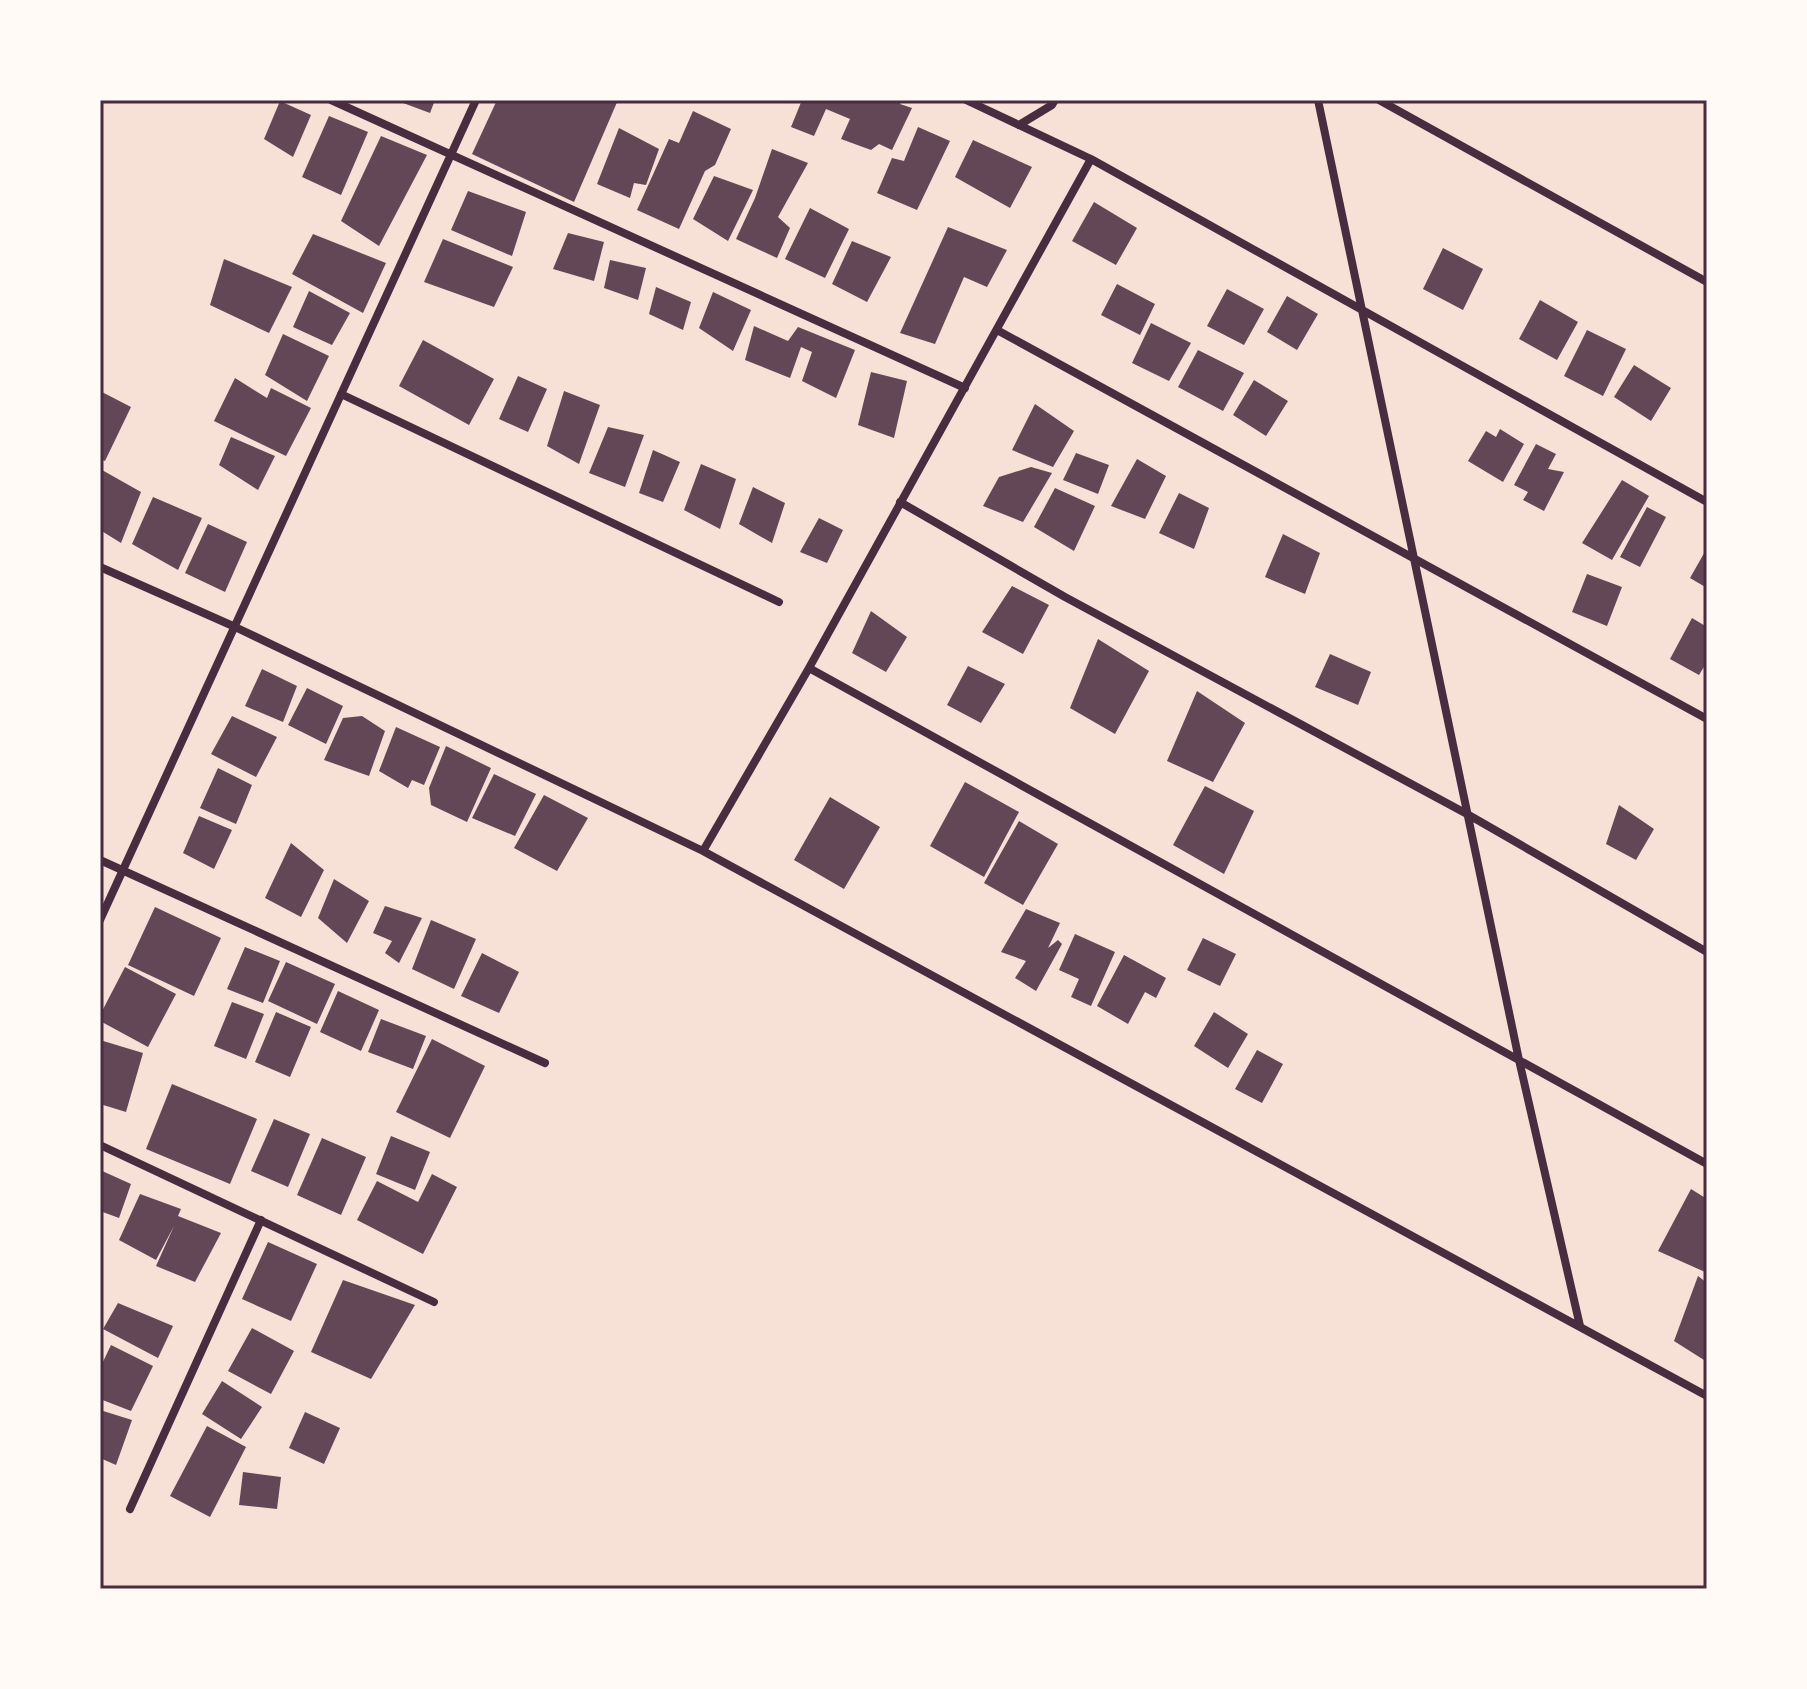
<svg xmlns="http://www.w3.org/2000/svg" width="1807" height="1689" viewBox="0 0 1807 1689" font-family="'Fira Sans Condensed',sans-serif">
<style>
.building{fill:#644757}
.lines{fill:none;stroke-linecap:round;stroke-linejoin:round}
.minor{stroke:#4a2c40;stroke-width:8}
.neatline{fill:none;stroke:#4a2c40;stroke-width:3}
</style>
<rect width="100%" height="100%" fill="#f7e1d7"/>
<path class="building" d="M395,100H435L430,113Z
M497,100H618L574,202L472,154Z
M802,100H902L900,104L912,108L892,150L879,144L871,150L841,139L850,119L826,109L814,136L791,127Z
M280,101L311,115L293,157L264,139Z
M693,111L731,129L715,165L705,171L679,229L637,210L669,139L679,143Z
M329,116L368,132L341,195L302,177Z
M918,127L950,141L917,210L877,193L892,158L904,161Z
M619,128L659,149L646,185L634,183L630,198L597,184Z
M381,136L427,155L379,246L341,221Z
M973,140L1032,167L1010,208L955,177Z
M772,149L808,163L778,217L790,228L777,258L736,239L755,198Z
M714,176L753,190L728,241L693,219Z
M468,191L526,212L512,256L451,230Z
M1094,202L1137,228L1116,265L1072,241Z
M810,208L849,229L825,278L785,259Z
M948,227L1007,250L987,287L964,277L935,344L900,333Z
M568,233L604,242L594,281L553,269Z
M313,234L386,263L363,313L292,274Z
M443,239L513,267L494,307L424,282Z
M852,241L891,257L867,302L832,284Z
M1443,248L1483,269L1463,310L1423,289Z
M224,259L292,287L269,333L210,305Z
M610,260L646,268L638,300L604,288Z
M1117,284L1155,304L1140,335L1101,315Z
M656,287L691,302L683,330L649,314Z
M1227,289L1264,309L1244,345L1207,326Z
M309,291L350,313L332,345L293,327Z
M713,292L751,310L733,351L699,328Z
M1287,296L1318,314L1297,350L1267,332Z
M1540,300L1578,322L1557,360L1519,339Z
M1151,323L1191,343L1169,381L1132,363Z
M754,326L788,341L798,327L855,350L836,398L802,381L812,352L801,347L790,378L745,360Z
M1587,330L1626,349L1603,396L1564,376Z
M283,334L329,356L307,401L265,375Z
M423,340L494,379L469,425L399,386Z
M1198,350L1244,373L1223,411L1178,387Z
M1634,365L1671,388L1651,421L1614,397Z
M871,372L907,381L894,438L858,425Z
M518,376L547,389L528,432L499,419Z
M235,378L267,398L271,388L311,408L286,456L214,421Z
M1254,380L1288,401L1266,436L1233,415Z
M100,391L131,407L105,461L100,459Z
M564,391L600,405L579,464L547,446Z
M1035,404L1074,431L1053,467L1012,450Z
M608,427L644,435L625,487L589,473Z
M1500,429L1524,444L1503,482L1468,461L1486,431L1496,437Z
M231,437L275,456L258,490L219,465Z
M1536,444L1556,454L1548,469L1564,472L1544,511L1523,500L1528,492L1514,485Z
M653,450L680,462L663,502L639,493Z
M1076,453L1109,465L1098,494L1063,480Z
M1137,459L1166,476L1145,519L1111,506Z
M701,464L736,479L720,529L684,510Z
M1031,467L1052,473L1023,522L983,506L999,477Z
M102,470L141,492L121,543L100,530Z
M1622,480L1649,496L1612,560L1582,543Z
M753,487L785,503L772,543L739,524Z
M1055,488L1095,506L1074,551L1034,527Z
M1179,493L1209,508L1194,549L1159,533Z
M153,497L202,518L178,570L132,544Z
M1647,507L1666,517L1640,567L1620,557Z
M819,518L843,530L827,563L800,552Z
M208,524L247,542L225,592L185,573Z
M1283,534L1320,553L1305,594L1265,577Z
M1707,548V588L1690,578Z
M1587,574L1622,587L1607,626L1572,612Z
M1012,586L1049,605L1023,654L982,632Z
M871,611L907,637L886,672L852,653Z
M1692,618L1707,627V662L1699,675L1670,659Z
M1098,639L1149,671L1115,734L1070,708Z
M1330,654L1371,672L1358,705L1315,687Z
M968,666L1005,684L981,723L947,705Z
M262,669L297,686L283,722L245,706Z
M307,688L343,706L326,744L288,725Z
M1197,691L1245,723L1213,782L1167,761Z
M232,716L277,737L256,777L211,754Z
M362,716L385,731L369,776L324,760L343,718Z
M396,727L440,747L424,785L412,780L408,788L379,771Z
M446,746L491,768L467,822L431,805L429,788Z
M218,768L252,785L236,824L200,808Z
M494,774L536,794L515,836L472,818Z
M965,782L1019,812L984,877L930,846Z
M1205,786L1254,811L1224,874L1173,845Z
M544,795L588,818L557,871L514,848Z
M830,797L880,827L844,889L794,860Z
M1619,805L1654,829L1636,860L1606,844Z
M199,816L232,830L214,869L183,853Z
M1019,821L1058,844L1023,905L984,883Z
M291,843L324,870L301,917L265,898Z
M334,879L369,901L347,943L318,918Z
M385,906L422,918L399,963L385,953L392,941L373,933Z
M155,907L221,938L194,996L128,965Z
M1026,909L1060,923L1048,948L1058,940L1062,944L1036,991L1015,978L1026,961L1001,952Z
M431,920L476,939L454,989L412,969Z
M1075,934L1115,952L1091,1006L1071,997L1079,979L1059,970Z
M1203,938L1236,954L1220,986L1187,970Z
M245,947L280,961L263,1003L227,989Z
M482,953L519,972L499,1013L461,996Z
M1124,955L1166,978L1156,998L1145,992L1128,1024L1097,1006Z
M286,962L335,984L317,1024L268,1001Z
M125,967L176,994L148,1047L100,1021V1015Z
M338,991L379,1010L361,1051L320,1032Z
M232,1002L264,1014L246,1059L214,1046Z
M276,1012L311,1027L290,1077L255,1062Z
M1214,1012L1248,1034L1228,1068L1194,1046Z
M381,1019L426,1036L413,1069L368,1052Z
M432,1039L485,1066L450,1138L396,1112Z
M100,1040L143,1053L126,1112L100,1104Z
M1257,1050L1283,1064L1262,1103L1235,1089Z
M172,1084L257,1119L230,1184L146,1149Z
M274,1119L310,1134L288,1187L251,1171Z
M391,1136L430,1152L415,1190L376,1174Z
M322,1138L366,1157L341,1215L297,1195Z
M100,1170L131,1184L119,1218L100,1211Z
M432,1174L457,1187L423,1254L357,1220L377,1181L418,1202Z
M1691,1189L1707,1199V1268L1705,1272L1658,1251Z
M140,1194L181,1209L178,1216L221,1233L195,1282L156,1266L174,1226L156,1260L119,1240Z
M268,1242L317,1264L291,1321L242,1299Z
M1698,1276L1707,1283V1354L1704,1360L1674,1341Z
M343,1280L415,1305L371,1379L311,1352Z
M118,1303L173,1326L158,1358L103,1329Z
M252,1328L294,1351L271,1394L228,1371Z
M111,1345L153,1366L131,1411L100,1399V1368Z
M222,1381L262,1407L241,1439L202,1414Z
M100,1410L132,1420L116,1465L100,1458Z
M305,1412L340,1428L324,1464L289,1448Z
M207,1426L246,1447L210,1517L170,1496Z
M243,1472L281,1477L277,1509L239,1505Z"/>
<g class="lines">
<path class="minor" d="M331,100L965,388
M966,100L1091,159L1707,502
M1318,100L1519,1060L1580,1326
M1379,100L1707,282
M1019,125L1052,105L1055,100
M997,330L1707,719
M341,394L779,602
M900,502L1065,597L1467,814L1707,952
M100,567L233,626L703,851L1707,1396
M809,668L1707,1164
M703,851L809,668L1091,159
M100,860L545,1063
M100,920L476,100
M100,1145L434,1302
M130,1509L261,1220"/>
</g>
<rect width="1807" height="1689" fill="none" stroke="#fffaf5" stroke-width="204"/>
<rect x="102" y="102" width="1603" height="1485" class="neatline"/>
</svg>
